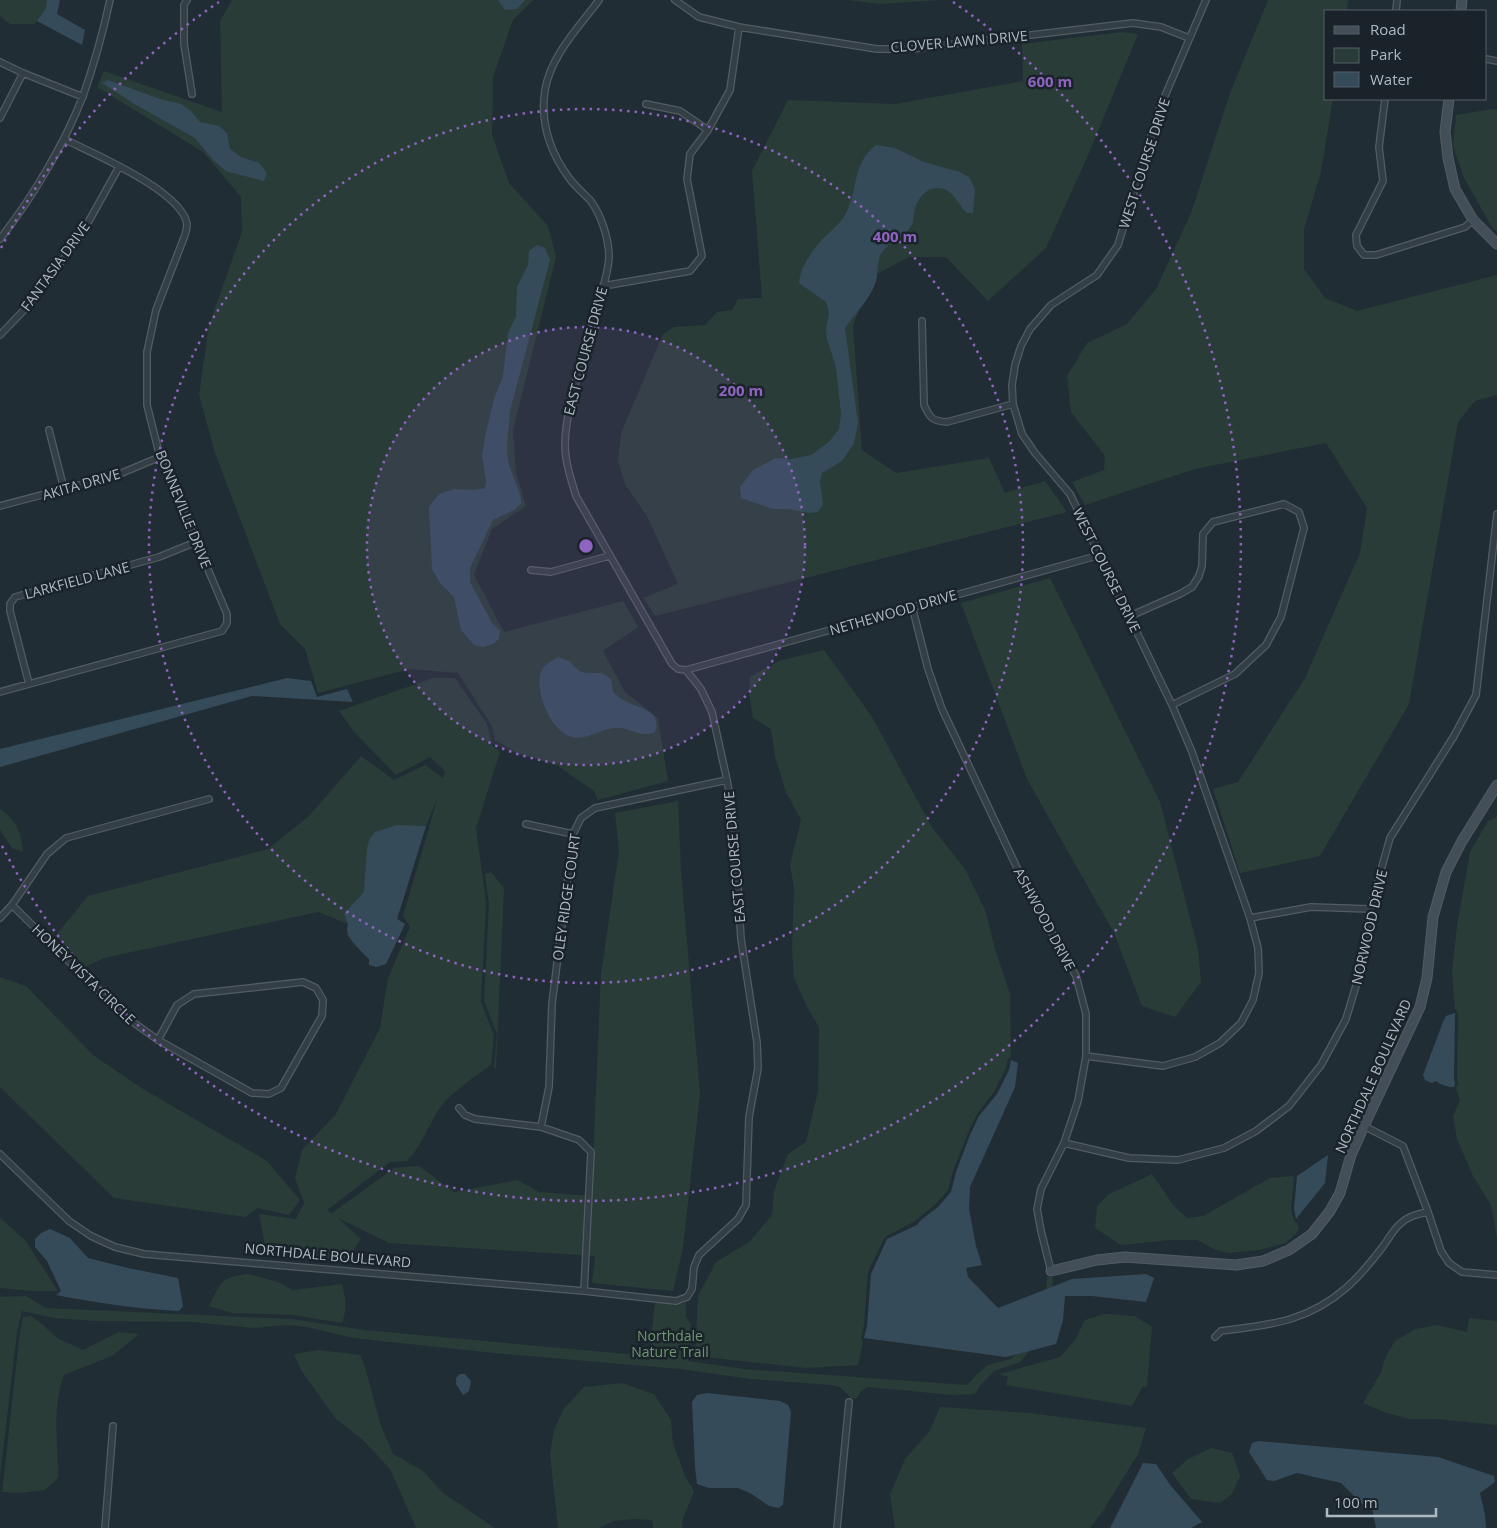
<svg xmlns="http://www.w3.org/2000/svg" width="1497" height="1528" viewBox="0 0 1497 1528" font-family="'Open Sans',sans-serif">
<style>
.green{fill:#293c38}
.water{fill:#364b5a}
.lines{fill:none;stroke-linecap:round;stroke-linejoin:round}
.street-casing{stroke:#525c63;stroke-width:8}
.secondary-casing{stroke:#525c63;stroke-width:11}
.street{stroke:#343e45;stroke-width:5.5}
.secondary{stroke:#434e58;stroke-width:9}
.ring{fill:none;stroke:#8f64c0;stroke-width:2.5;stroke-dasharray:2.5 5}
.labels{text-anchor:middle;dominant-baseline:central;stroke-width:5;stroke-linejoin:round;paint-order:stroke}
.street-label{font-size:14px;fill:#aeb9c2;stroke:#1a232a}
.park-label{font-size:14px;fill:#709672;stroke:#1a232a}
.centre{fill:#8f64c0;stroke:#1a232a;stroke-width:2.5}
.ring-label{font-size:15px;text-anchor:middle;font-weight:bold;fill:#8f64c0;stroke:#1a232a;stroke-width:5;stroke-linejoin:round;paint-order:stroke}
</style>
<rect width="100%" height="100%" fill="#212d34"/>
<path class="green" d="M0,0H47L46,8L35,24H10L0,16Z
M232,0H533L513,20L493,77L492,135L509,183L548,226L556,257L513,430L516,472L526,506L492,529L474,575L504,632L623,601L638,627L603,651L625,692L658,718L668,781L598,800L594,791L558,766L516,752L495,740L492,726L458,673L409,669L318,693L305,649L280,624L215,453L199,395L209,325L242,232L241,197L203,152L97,87L104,71L222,112L220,21Z
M848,0H942L880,4Z
M1268,0H1348L1347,11H1326V99H1333L1321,172L1304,229V269L1325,298L1357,311L1497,275V395L1475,401L1458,422L1409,704L1320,856L1240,873L1213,789L1238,782L1305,678L1360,553L1367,508L1326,443L1195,469L1085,505L1072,482L1104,470L1105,456L1071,412L1067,376L1087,343L1127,324L1156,289L1191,213L1230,93Z
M1122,32L1138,34L1089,153L1046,248L988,301L946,257H909L873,276L853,325L862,450L896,473L989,458L1005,493L1045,481L1067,512L655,616L643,598L678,584L648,518L625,484L618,461L621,433L663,334L674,327L705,325L717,312L732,310L738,299L762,298L752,171L788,100L895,104L1023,81L1022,44Z
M1492,109L1497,110V231L1493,229L1464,178L1453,146L1456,115Z
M1050,578L1160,802L1198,949L1201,982L1175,1017L1142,1006L1114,933L1027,779L961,603Z
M824,650L872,717L933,829L965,869L985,910L996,952L1010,994L1011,1057L1008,1059L1006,1068L994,1092L977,1114L968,1133L953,1171L948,1190L936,1204L915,1221L885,1237L868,1272L864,1325L861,1339L863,1342L858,1365L806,1368L695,1356L698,1296L716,1262L749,1242L772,1215L774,1191L788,1154L806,1142L818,1091L819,1027L807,1007L794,978L792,950L794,888L790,865L801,820L786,792L775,757L771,729L753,718L749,693L750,677L779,661Z
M433,678H455L487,724L492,745L500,752L476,828L486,903L481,1002L494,1035L491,1065C476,1076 451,1092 440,1108C428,1125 422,1146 407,1161L390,1162L327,1210L332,1213L394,1168L419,1166L454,1192L518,1180L539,1192L593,1196L594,1137L601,974L619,851L615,813L678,801L681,870L700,1094L683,1248L673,1291L592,1283L595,1256L389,1243L338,1218L361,1239L347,1260L293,1257L266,1251L259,1214L296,1219L304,1203L295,1178L302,1150L336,1114L380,1028L388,978L410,927L403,916L438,797L426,826L397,919L405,924L386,964L376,967L369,965V959L347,935L348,924L318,912L104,958L85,967L56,935L88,896L268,849L309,816L361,756L394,780L425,765L443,778L445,771L430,757L396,775L355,733L339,711Z
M0,809C16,820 22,832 23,852L12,848L0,830Z
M1497,817V1238L1491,1205L1473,1176L1457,1139L1453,1116L1460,1100L1456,1088L1458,1084L1457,1078L1458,1013L1455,1009L1452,971L1457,926L1470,852L1488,821Z
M491,872L504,888L496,1068H494L497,1034L484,1001L489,904L485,874Z
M0,977L26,986L93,1055L143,1089L267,1161L300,1200L289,1215L258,1208L245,1217L114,1198L0,1087Z
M1152,1174L1174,1206L1187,1218L1203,1216L1270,1178L1294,1176L1291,1209L1294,1221L1297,1223L1299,1230L1286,1243L1260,1250L1229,1253L1214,1249L1197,1240H1170L1121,1245L1095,1228L1097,1206L1109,1194Z
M0,1218L25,1240L58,1291H32L0,1288Z
M248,1274L278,1282L293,1290L342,1284C346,1299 347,1309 342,1323L292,1315L232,1313L209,1306C221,1283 220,1277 248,1274Z
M1047,1277H1053L1052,1292L1054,1323L1020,1362L994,1371L978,1388L975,1394L953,1395L868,1387L860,1392L857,1398H851L840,1387L830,1385L751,1379L680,1369L494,1353L353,1338L307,1327L286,1325L254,1328L193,1322L96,1321L54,1318L22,1311L17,1332L0,1477V1297L26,1296L46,1308L292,1319L364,1330L649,1356L655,1302L682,1304L686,1302V1317L691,1325L688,1361L744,1369L967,1385L977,1374L988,1365L1011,1359L1044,1322Z
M1104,1314L1135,1316L1152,1327L1147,1387L1143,1386L1132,1406L1006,1385L1008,1377L999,1374L1060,1357L1075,1340L1085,1320Z
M31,1316L42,1324L57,1338L83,1350L119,1332L139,1334L112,1356L64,1375C52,1407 58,1444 58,1478L45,1490L18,1493L2,1492L20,1332L23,1317Z
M1469,1318L1497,1321V1425L1438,1419H1409L1384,1412L1363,1403L1381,1372L1386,1356L1395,1341L1415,1329L1437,1325L1467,1332Z
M318,1350L360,1355L365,1367L380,1423L393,1454L423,1471L443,1493L495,1528H416L390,1469L363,1440L336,1419L301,1370L294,1354Z
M622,1383L654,1394L671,1420L673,1443L685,1476L694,1491L683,1519L682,1528H653L652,1520L635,1519L613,1521L599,1528H558L550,1454L554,1430L563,1410L584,1387Z
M940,1407L1029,1413L1146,1428L1138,1454L1103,1511L1090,1528H895L890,1494L905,1459L929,1432Z
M1211,1448L1232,1453L1240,1476L1232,1494L1220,1503L1191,1499L1172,1473L1188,1459Z"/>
<path class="water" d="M47,0H60L57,14L85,30L82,45L37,21L46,8Z
M498,0H525L517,9L505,10Z
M108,80L160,99L181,104L191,111L200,122L219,126L227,133L230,149L241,157L259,163L267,173L264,181L226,171L214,161L195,138L136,105L102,83Z
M876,145L895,148L924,162L960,172L969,177L975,189L973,213H967C957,204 953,187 936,188C925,189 918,199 915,208C913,214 915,221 911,226C903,239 888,241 881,254C876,262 879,275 875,284C869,300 855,314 845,328L858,423L854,443L842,461L822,473L820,481L823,505L818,512L809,513L789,509H773L741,498L740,487L753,470L776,458L792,459L811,455L829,442L839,429L841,414L836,367L827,339L826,329L829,313L826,302L799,283C800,269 810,254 819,243C829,231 841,225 847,211C859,185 852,164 876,145Z
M537,245L545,248L550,260L510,411C509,427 506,444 508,459C510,473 523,494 521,504L514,510L493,520L470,568V582L492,623L500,631L499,639L493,644L483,647L474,645L461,630L454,597L440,583L432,569L429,507L439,494L454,489L474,490L485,488L486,482L482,455L486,432L494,399L503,376L508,333L516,316L517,287L528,265L529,251Z
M558,657L569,661L579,671L586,673H602L611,679L613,692C616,695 619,698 623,700C636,708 663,709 655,732C643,738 633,730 621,728C604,726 589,741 572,737C551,732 534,691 541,672C544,664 552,661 558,657Z
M287,678L311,681L317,697L347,689L353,702L252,696L0,767V749Z
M397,825L426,826L397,919L405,924L386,964L376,967L369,965V959C361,950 343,937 348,924L344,914L364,892L367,848L370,838L375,832Z
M1455,1013L1454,1078L1455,1084L1454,1087C1447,1087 1441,1085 1436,1081L1432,1083L1425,1080L1423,1075L1443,1022L1446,1016Z
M1011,1060L1018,1063L1015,1087L970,1187L969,1209L976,1246L982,1265L966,1268L968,1277L998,1308L1072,1279L1146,1274L1154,1278L1146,1302L1092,1296H1065L1063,1320L1056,1344L1006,1357L864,1338L867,1326L871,1274L887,1239L917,1225L921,1220L938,1207L951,1192L956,1172L970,1135L979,1116L997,1094L1009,1070Z
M1328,1155L1325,1183L1296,1219L1294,1209L1297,1176Z
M50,1229L70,1238L88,1258L128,1268L178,1278L183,1306L179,1311C138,1309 97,1303 56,1295L61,1291L47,1261L35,1247V1239L41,1233Z
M460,1374H465L471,1381L469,1391L463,1395L456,1384V1378Z
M707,1393L780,1401L788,1405L791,1412L783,1505L778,1508L769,1506L750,1493L738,1488H709L697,1484L695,1467L692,1402L697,1395Z
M1258,1441L1438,1457L1494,1476L1495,1482L1480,1493L1485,1515L1486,1528H1376L1372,1508L1362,1504L1341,1483L1297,1473L1274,1481L1267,1480L1249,1452L1252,1443Z
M1143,1463L1156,1464L1171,1486L1202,1522L1191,1528H1110Z"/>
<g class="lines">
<g class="street-casing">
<path id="street" d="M187,0L184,5V44L192,94
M675,0L699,17L739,27L877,49H913L1133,23L1161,27L1189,38
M1396,11L1397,0
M1486,59L1497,61
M0,62L23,73L83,97
M1385,99L1379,147L1383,181L1356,235L1357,246L1364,255H1376L1465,227L1473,220
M646,104L680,111L708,130
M0,118L23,73
M0,239C32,198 64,145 83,96C94,65 103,32 110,0
M603,286L690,271L702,256L687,179L690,154L708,130L730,90L739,27
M922,321L924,405C930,418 932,421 947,422L1013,404
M0,335L25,309L80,237L119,167
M49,430L64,489
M0,506L117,475L160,457
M531,570L551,572L609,556
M912,606L928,669L942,709L1027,889L1076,976L1086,1014V1056L1078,1101L1064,1143L1041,1189L1037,1209L1041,1231L1051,1271
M1130,616L1180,594L1192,587L1199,576L1202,566L1203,534L1213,522L1284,504L1299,512L1304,528L1281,617L1266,645L1235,674L1172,705
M686,670L1100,555
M29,684L10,611V604L15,597L159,557L196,542
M0,692L222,631L227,623V614L160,457L147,405V352L156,310L185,235C186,232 187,227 187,224C182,191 92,153 64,139
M526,824L573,834
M12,905L123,1015L158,1040L252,1093L269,1094L281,1088L322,1016L323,1000L316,988L303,982L194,994L177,1005L158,1040
M0,918L12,905L47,854L66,838L209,799
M1250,918L1311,907L1370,909
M1086,1056L1163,1066L1195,1057L1220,1043L1241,1023L1253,1000L1259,973L1258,948L1250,918L1192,752L1172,705L1070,494L1035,453L1022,434L1013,404L1012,385L1015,365L1021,346L1030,329L1051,305L1097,275L1118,245L1158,112L1206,0
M459,1108L465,1115L475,1119L541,1127L579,1140L591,1152L584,1291
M1364,1126L1403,1146L1428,1212L1441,1251L1449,1263L1462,1272L1497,1275
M541,1127L549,1087L552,1004L573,834L581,818L595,808L727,780
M1064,1143L1129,1158L1178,1160L1224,1148L1256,1131L1289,1106L1321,1065L1346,1019L1361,969L1370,909L1390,838L1454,736L1476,695L1497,514
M0,1154L69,1221L91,1236L115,1247L144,1254L584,1291L676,1301L687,1297L692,1289L694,1267L699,1255L738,1219L746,1205L749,1117L758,1068L757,1042L741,939L734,820L727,780L712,712L701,689L686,670L678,669L672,664L576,496C571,479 565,462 565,444C566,403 585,352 596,312C601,295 608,275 609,257C609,239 601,214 590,200C583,193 575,186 569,178C550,152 540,122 545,90C551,55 579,27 599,0
M1215,1337L1221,1331C1269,1325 1307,1322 1346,1288C1361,1275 1372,1261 1384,1245C1389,1238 1394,1229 1400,1224C1408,1216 1418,1214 1428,1212
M105,1528L113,1426
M837,1528L849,1402"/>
</g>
<g class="secondary-casing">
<path id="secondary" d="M1461,11L1462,0
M1449,99L1445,132L1448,158L1455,189L1473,220L1497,244
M1051,1271L1097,1260L1125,1257L1236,1265L1263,1261L1289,1250L1312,1234L1330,1211L1340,1193L1351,1155L1364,1126L1420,1007L1427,978L1433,917L1446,872L1462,841L1497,785"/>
</g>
<use href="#street" class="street"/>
<use href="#secondary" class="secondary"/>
</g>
<circle cx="586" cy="546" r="219" fill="#8f64c0" fill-opacity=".12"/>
<g class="ring">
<circle cx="586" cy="546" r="219"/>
<circle cx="586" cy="546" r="437"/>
<path d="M1 248A656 656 0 0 1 219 2M953 2A656 656 0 1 1 1 844"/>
</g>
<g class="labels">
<g class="street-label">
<text transform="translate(959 41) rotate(-5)">CLOVER LAWN DRIVE</text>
<text transform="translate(1144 163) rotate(-72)">WEST COURSE DRIVE</text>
<text transform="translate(55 266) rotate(-54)">FANTASIA DRIVE</text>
<text transform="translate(585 351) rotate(-75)">EAST COURSE DRIVE</text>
<text transform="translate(81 484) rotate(-16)">AKITA DRIVE</text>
<text transform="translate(184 509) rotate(68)">BONNEVILLE DRIVE</text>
<text transform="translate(1107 570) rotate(64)">WEST COURSE DRIVE</text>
<text transform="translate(77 580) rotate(-15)">LARKFIELD LANE</text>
<text transform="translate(893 612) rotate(-16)">NETHEWOOD DRIVE</text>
<text transform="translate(734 857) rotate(-95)">EAST COURSE DRIVE</text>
<text transform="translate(566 897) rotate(-82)">OLEY RIDGE COURT</text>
<text transform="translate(1045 919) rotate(62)">ASHWOOD DRIVE</text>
<text transform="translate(1369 927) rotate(-77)">NORWOOD DRIVE</text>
<text transform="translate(84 974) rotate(44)">HONEY VISTA CIRCLE</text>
<text transform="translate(1373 1076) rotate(-66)">NORTHDALE BOULEVARD</text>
<text transform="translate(328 1255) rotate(5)">NORTHDALE BOULEVARD</text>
</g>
<g class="park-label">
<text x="670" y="1335">Northdale<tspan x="670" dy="16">Nature Trail</tspan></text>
</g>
</g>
<circle cx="586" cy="546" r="8" class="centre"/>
<g class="ring-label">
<text x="1050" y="87">600 m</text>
<text x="895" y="242">400 m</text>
<text x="741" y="396">200 m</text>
</g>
<rect x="1324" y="10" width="162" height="90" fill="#1a232a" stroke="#555f67"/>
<rect x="1334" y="26" width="25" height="8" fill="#434e58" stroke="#555f67"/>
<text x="1370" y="35" font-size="15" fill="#aeb9c2">Road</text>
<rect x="1334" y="48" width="25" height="15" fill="#293c38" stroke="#555f67"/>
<text x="1370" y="60" font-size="15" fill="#aeb9c2">Park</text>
<rect x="1334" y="72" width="25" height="15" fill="#364b5a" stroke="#555f67"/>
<text x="1370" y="85" font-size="15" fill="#aeb9c2">Water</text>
<path d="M1327 1508v8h109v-8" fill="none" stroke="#aeb9c2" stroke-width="2.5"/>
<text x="1334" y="1508" font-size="15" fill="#aeb9c2" stroke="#1a232a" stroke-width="4" paint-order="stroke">100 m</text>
</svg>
